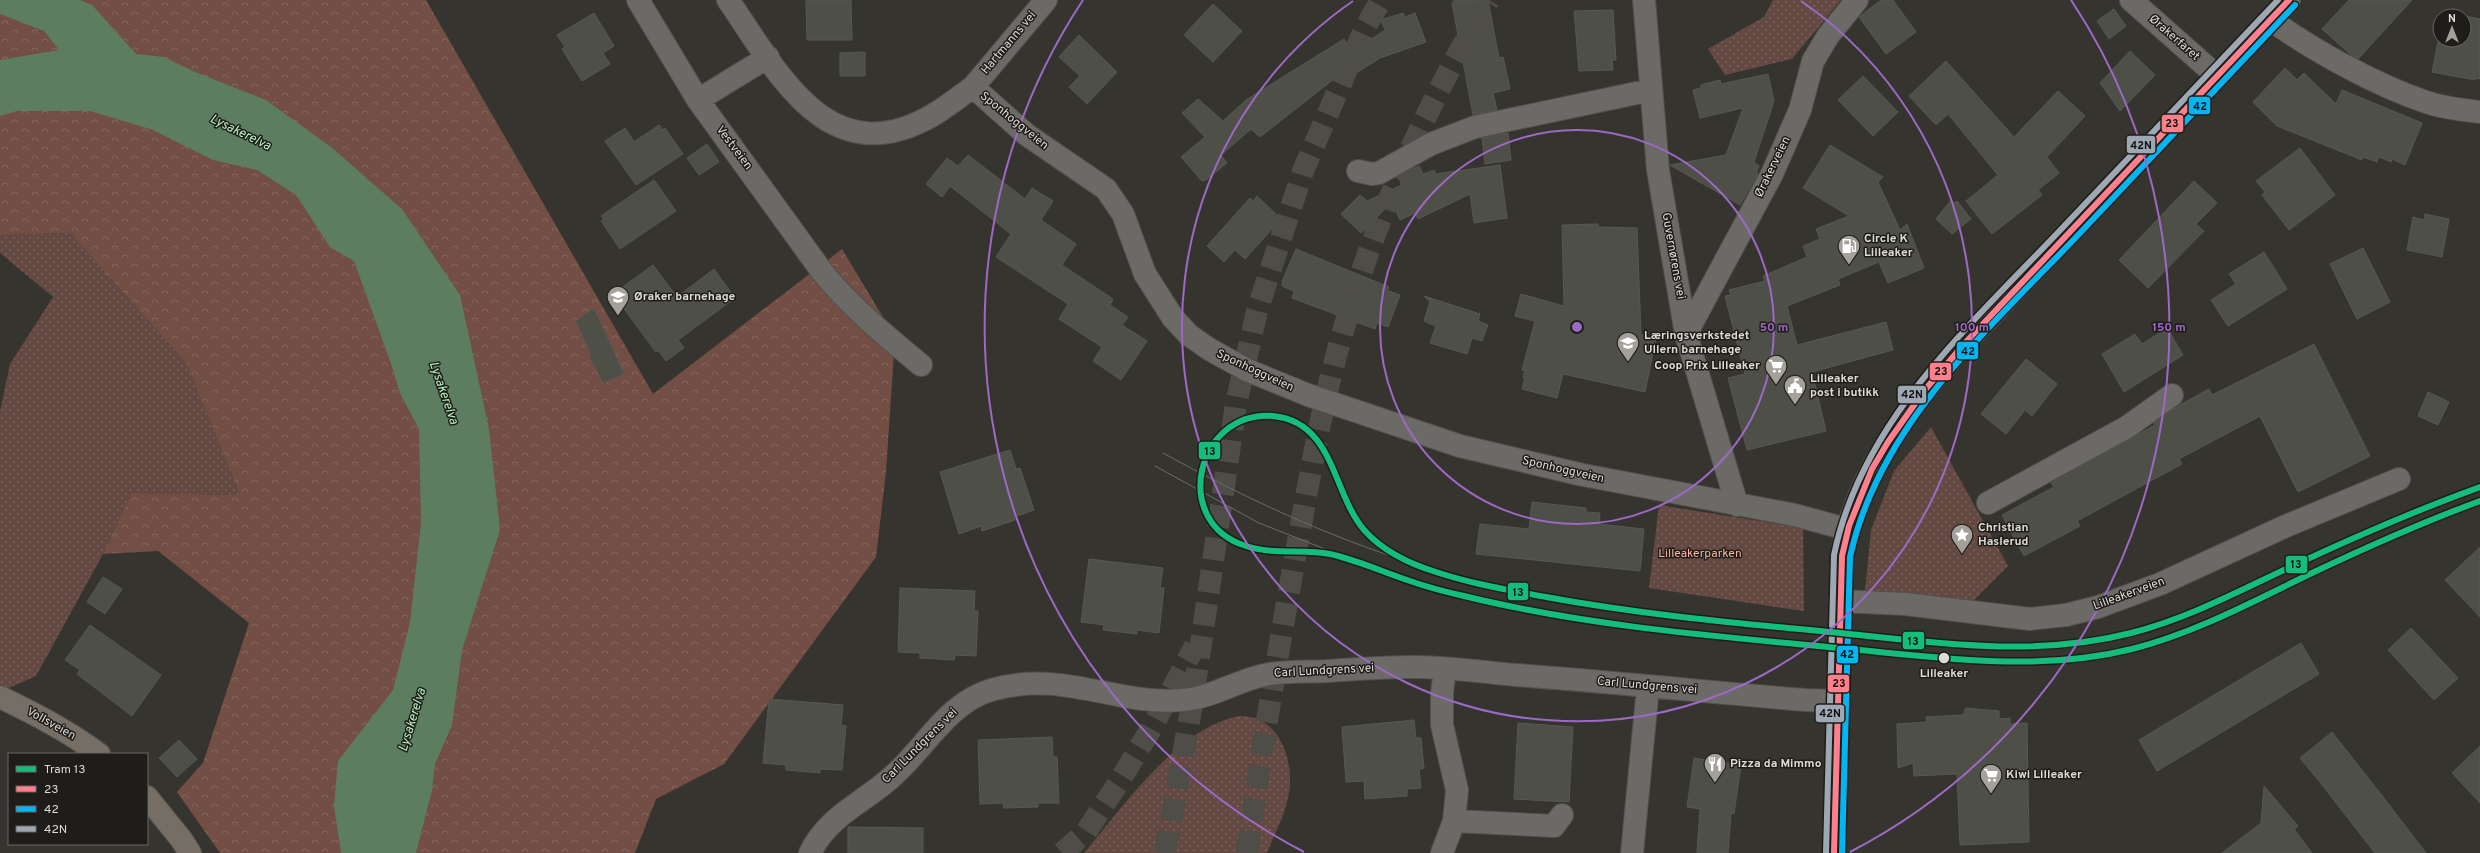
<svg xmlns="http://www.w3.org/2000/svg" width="2480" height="853" viewBox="0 0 2480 853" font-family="Overpass,sans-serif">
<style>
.green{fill:url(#green-dots)}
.forest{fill:url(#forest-crowns)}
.water{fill:#5d7d61}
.building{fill:#4e4f46;stroke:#585853}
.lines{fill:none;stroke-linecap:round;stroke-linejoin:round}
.highway-tunnel{stroke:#4f4d47;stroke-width:22;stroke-dasharray:22 11;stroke-linecap:butt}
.minor-casing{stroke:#53514c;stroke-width:24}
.major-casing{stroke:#53514c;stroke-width:24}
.minor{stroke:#6c6a66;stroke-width:22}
.major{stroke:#746e64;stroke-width:22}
.tram{stroke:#6d6b67;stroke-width:1}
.bus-1-casing{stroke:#1f1d19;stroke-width:9}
.bus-2-casing{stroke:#1f1d19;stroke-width:9}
.bus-3-casing{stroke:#1f1d19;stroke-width:9}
.bus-1{stroke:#ff808c;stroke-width:6}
.bus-2{stroke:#00b6f1;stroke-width:6}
.bus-3{stroke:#9da8b2;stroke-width:6}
.tram-1-casing{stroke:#1f1d19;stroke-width:9}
.tram-1{stroke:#13be7a;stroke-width:6}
.ring{fill:none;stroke:#9d69c6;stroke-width:2}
.stop-dot{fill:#dddbd4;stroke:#1f1d19;stroke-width:1.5}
.labels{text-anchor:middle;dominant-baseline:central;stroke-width:3;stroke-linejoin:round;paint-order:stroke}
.street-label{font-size:12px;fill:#dddbd4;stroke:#1f1d19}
.poi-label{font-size:12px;font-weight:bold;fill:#dddbd4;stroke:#1f1d19;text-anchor:start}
.park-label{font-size:12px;fill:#fbb29e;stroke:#1f1d19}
.stop-label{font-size:12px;font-weight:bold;fill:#dddbd4;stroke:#1f1d19}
.water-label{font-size:13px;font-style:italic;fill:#b7f2c0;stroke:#1f1d19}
.centre{fill:#9d69c6;stroke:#1f1d19;stroke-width:2}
.ring-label{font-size:12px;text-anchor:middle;font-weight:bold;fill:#9d69c6;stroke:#1f1d19;stroke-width:3;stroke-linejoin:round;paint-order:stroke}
.line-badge{stroke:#1f1d19;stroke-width:1.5}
.pale-badge-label{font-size:11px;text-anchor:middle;font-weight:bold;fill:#111}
</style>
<defs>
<pattern id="green-dots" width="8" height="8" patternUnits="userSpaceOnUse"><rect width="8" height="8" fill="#634941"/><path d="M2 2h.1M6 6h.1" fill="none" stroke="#79635c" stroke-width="1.8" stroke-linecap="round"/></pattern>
<pattern id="forest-crowns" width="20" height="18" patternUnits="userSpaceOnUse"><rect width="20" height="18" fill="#734e44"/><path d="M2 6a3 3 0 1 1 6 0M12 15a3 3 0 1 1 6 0" fill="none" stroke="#86675e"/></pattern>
</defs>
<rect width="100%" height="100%" fill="#36342e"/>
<path class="green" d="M1773,0H1841L1792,59L1725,75L1708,49L1764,17Z
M70,233L186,363L240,495L131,493L103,554L36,676L0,692V411L10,364L53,297L0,253V235Z
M1931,427L2008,566L1972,602L1865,591L1871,530L1894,471Z
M1659,505L1803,528L1804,611L1649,588Z
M1239,716C1280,714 1296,763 1288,798C1284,817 1274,835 1267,853H1084C1123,807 1177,728 1239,716Z"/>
<path class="forest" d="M0,0H426L653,394L842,249L895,337L886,472L876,557L724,764L656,799L635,853H220L177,792L203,763L249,623L158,551L103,554L131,493L240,495L186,363L70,233L0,235Z"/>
<path class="water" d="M0,0H80L92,5L136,54L164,57L195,72L266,100L331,147L402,209L460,295L489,429L500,530L462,650L452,725L435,764L432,790L416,853H341L334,806L338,761L393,690L410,622L421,523L419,429L400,393L390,361L354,261L330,247L296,195L257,170L213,160L153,130L90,111H17L0,116V60L59,50L44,31L0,14Z"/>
<path class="building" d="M806,0H851L852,40H807Z
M1454,0H1488L1499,58L1503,57L1510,89L1493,93L1497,110L1473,115L1452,3L1454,2Z
M1881,0H1893L1916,32L1886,54L1859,17Z
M2349,0H2412L2358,59L2350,54L2322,29Z
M1213,4L1242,31L1213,62L1184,35Z
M2114,9L2126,26L2109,39L2097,21Z
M1613,10L1616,60H1612L1613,70L1579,71L1574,11Z
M2444,12L2480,19V79L2476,78L2475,80L2432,72L2440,32V40H2464V16H2443Z
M594,13L614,46L603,53L610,64L582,81L562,49L565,47L557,35Z
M1403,13L1405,17L1415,13L1426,42L1380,58L1344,81L1339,75L1260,137L1251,129L1221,155L1227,163L1206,180L1202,181L1181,157L1205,137L1182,113L1198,99L1223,121L1246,100L1344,39L1352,52L1385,30L1381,20Z
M1079,35L1117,72L1087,104L1069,87L1080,76L1059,57Z
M2130,51L2155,75L2120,111L2100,83Z
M865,52V76H840V53Z
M1946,61L2014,137L2058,91L2085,116L2047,157L2059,173L2038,190L2042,195L1992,234L1966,201L1998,175L1948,114L1936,125L1909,96Z
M2285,68L2297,80L2304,73L2336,104L2342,90L2422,123L2405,165L2392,159L2391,162L2379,157L2377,162L2363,157L2362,160L2277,126L2253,102Z
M1768,74L1774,101L1754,162L1759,166L1756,173L1758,174L1740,205L1670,165L1726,155L1743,108L1700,118L1693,90L1701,88V85L1720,80L1721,84Z
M1863,76L1898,112L1873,136L1838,100Z
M659,125L663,130L665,128L683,154L636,185L605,141L625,128L634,142Z
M1508,133L1511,160L1485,164L1482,138Z
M707,144L719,162L699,175L687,158Z
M1830,145L1883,177L1878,182L1900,230L1907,224L1924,268L1888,283L1879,262L1838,279L1840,285L1787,306L1797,345L1886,322L1893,350L1812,372L1826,431L1747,450L1728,378L1745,374L1725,296L1731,295L1729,290L1765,281L1763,276L1807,257L1803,246L1820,239L1816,229L1849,216L1803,188Z
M2300,148L2335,195L2289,230L2262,195L2265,192L2256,181Z
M968,155L1025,199L1032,188L1053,201L1041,220L1076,244L1062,265L1113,299L1110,305L1128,317L1122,325L1147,341L1121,380L1093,361L1102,347L1059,319L1068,304L996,257L1011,234L950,186L942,197L926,184L947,158L958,166Z
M1500,165L1507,218L1474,223L1470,194L1418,219L1415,213L1400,220L1392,202L1361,233L1341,214L1360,195L1367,201L1402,185L1398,177L1419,166L1423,174L1434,170L1436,174Z
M654,180L676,211L620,249L601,221L604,219L601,216Z
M2194,181L2217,203L2196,224L2204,231L2148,288L2119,260Z
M1257,196L1281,219L1245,259L1235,250L1224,262L1207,246L1250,198L1253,201Z
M1951,200L1954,203L1957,201L1971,219L1952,234L1936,219Z
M2425,214L2449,219L2442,257L2407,250L2413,217L2424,220Z
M1598,224V227L1637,228L1641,335L1656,338L1645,392L1563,374L1557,398L1522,389L1525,377H1523L1525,371L1522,370L1535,321L1515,316L1521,294L1564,306L1562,225Z
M2363,248L2390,302L2357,319L2330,264Z
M1296,249L1389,287L1387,290L1400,295L1388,327L1377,323L1375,329L1292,298L1294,291L1282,286L1283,279Z
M2264,252L2287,289L2228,326L2211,300L2236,284L2229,274Z
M653,265L677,297L714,269L735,298L678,340L684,348L666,361L658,350L656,352L613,294Z
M1424,296L1480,314L1478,321L1488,325L1482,341L1472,338L1467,354L1430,343L1436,326L1424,321L1430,302L1431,303Z
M594,308L624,374L603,383L589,355H591L576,321Z
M2167,328L2183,355L2124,392L2102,354L2135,334L2142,344Z
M2314,344L2370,456L2298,492L2260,416L2179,459L2182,464L2077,521L2080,526L2024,556L2002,515L2054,487L2051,483L2155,425L2154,423L2178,406L2209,389L2212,395Z
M2026,359L2057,384L2032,416L2025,410L2006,434L1981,414Z
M2428,392L2449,402L2438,425L2418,416Z
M1010,450L1016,469L1020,468L1034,510L1014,517L1015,520L982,531L981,526L959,534L940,472Z
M1532,502L1586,508V512L1600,513L1599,524L1644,529L1640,571L1476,554L1480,524L1529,529Z
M2480,547V617L2445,580Z
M1089,559L1163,568L1160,588H1164L1159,633L1137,630V634L1103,630L1104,625L1081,622Z
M103,577L122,589L105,614L87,602Z
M900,588L975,591L974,611H978L976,656L955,655L954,660L920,658V653L898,652Z
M90,625L161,675L132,716L77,674L80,670L65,660Z
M2411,628L2458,678L2434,700L2388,650Z
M2301,643L2319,674L2157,771L2139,740Z
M769,699L843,705L841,725L846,726L842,770L820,769V773L786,770V765L763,763Z
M1966,708L1999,711V719L2010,718V724L2027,723L2029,842L1960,845L1957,774L1914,776L1913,763L1898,768L1897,724L1927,722L1926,717L1963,715Z
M1414,720L1416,738H1421L1424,768L1419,769L1421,788L1407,789V796L1365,799L1364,781L1346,782L1342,727Z
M1518,723L1573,727L1569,802L1514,799Z
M2332,732L2380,793L2426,853H2375L2319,781L2300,758Z
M1052,737L1053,757H1057L1059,803H1038V807L1004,808L1003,803L980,804L978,740Z
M179,740L197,759L177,777L159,758Z
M2480,746V803L2452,773Z
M1694,758L1741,765L1734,814L1731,813L1728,853H1697L1700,809L1687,807Z
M2264,786L2298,826L2294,829L2312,853H2222L2261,823Z
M848,827L923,828V853H848Z"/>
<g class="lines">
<path class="highway-tunnel" d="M1062,853L1086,832L1117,785L1151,729L1195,646
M1165,853L1192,705L1236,404L1257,311L1303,171L1365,28L1381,0
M1247,853C1261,752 1278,652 1296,552C1310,476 1322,401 1344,328C1377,213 1428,102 1489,0"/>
<g class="minor-casing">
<path id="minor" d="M638,0L698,100L823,273C852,308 886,336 921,365
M728,0C778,72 828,176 933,115C947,107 960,96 973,87L1027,135L1106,189L1123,214L1145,274L1173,318L1189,335L1209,349L1247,370L1308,395L1460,446L1583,475L1795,515L1846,529
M1644,0L1658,170L1686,334L1737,505
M2131,0L2217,76
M2271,20C2314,51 2376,85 2426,102C2443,108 2462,110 2480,112
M973,87L1046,0
M698,100L768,57
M1358,171L1372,174L1379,173L1431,144L1475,127L1651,90
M1686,334L1772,174L1800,110L1813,61L1828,36L1857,0
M1988,503L2127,427L2172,395
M1840,601L1905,604L2030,619L2066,615L2098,607L2160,584L2286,526L2399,479
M1454,821L1554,826L1562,815
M810,853C829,814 866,802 895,774C927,745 948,703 991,690C1064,669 1115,706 1182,700C1213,698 1239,679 1269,674C1288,671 1309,672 1328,671C1357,669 1386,667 1414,667C1448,667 1482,672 1516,675C1612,682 1709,692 1805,700L1837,701
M1442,853L1454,821L1457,790L1442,725V693L1445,669
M1632,853L1648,687"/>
</g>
<g class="major-casing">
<path id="major" d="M0,697C35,714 68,731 99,754
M147,797L181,839L190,853
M1834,853L1842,556C1854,474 1911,405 1964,344L2289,0"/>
</g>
<use href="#minor" class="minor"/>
<use href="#major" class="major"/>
<path class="tram" d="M1163,453C1245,498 1328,537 1419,565
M1155,466L1259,523L1358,562"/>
<g class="bus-1-casing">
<path id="bus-1" d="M1834,853L1842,556L1849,526L1872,469L1888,442L1924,391L1964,344L2289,0"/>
</g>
<g class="bus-2-casing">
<path id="bus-2" d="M1842,853L1850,557C1879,424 1990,328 2080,233C2151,157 2223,81 2295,5"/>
</g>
<g class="bus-3-casing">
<path id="bus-3" d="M1826,853L1834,555C1862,418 1975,321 2067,223C2137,149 2208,74 2278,0"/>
</g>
<use href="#bus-1" class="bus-1"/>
<use href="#bus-2" class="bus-2"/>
<use href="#bus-3" class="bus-3"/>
<g class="tram-1-casing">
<path id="tram-1" d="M2480,487C2414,511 2350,539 2286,569C2235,593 2186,619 2131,633C2026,660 1917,640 1810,630C1722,622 1633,613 1546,597C1509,590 1472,584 1436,572C1410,564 1384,552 1365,531C1332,494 1335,422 1273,416C1196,410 1170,523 1246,546C1273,555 1303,549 1330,554C1357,560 1383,572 1410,581C1427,587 1446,592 1464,596C1586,626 1714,636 1839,648C1936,657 2036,673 2132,649C2195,633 2254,601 2312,573C2367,547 2423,522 2480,501"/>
</g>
<use href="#tram-1" class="tram-1"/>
</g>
<g class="ring">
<circle cx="1577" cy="327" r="197"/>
<path d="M1801 1A395 395 0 1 1 1353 1"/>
<path d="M1304 852A592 592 0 0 1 1083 0M2071 0A592 592 0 0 1 1850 852"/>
</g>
<defs>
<g id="fuel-pin" transform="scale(1.15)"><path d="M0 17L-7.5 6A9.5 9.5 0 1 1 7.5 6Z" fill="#a3a19a" stroke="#1f1d19"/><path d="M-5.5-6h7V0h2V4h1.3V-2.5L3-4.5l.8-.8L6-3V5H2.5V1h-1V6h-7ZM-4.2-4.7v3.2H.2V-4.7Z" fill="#fff"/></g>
<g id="school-pin" transform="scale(1.15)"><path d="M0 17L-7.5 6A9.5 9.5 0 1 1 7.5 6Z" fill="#a3a19a" stroke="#1f1d19"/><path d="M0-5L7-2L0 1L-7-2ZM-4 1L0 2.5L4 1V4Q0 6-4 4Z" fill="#fff"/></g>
<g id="supermarket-pin" transform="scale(1.15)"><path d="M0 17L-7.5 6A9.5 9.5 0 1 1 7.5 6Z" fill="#a3a19a" stroke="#1f1d19"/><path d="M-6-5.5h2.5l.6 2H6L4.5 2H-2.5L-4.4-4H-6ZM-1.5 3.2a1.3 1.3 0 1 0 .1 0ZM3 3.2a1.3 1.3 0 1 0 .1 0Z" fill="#fff"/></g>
<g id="civic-pin" transform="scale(1.15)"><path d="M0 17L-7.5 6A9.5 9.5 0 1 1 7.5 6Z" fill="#a3a19a" stroke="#1f1d19"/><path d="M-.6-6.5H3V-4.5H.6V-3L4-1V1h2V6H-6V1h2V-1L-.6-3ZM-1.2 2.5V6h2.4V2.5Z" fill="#fff"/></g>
<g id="sight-pin" transform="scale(1.15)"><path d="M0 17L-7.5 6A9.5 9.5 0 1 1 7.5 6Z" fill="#a3a19a" stroke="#1f1d19"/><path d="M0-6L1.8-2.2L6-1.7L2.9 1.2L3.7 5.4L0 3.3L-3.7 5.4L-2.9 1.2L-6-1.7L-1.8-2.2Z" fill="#fff"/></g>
<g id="restaurant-pin" transform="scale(1.15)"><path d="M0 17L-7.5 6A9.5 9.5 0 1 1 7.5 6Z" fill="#a3a19a" stroke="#1f1d19"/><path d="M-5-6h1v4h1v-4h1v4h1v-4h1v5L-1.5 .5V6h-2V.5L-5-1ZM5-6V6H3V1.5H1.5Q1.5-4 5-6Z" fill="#fff"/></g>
</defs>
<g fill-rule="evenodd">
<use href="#fuel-pin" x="1849" y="246"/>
<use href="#school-pin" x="618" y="297"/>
<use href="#school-pin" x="1628" y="343"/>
<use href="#supermarket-pin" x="1776" y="366"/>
<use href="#civic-pin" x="1795" y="386"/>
<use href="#sight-pin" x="1962" y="535"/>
<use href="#restaurant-pin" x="1715" y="764"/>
<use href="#supermarket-pin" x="1991" y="775"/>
</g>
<circle class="stop-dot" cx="1944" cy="658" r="6"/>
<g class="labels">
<g class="street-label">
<text transform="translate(2174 38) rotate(41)">Ørakerfaret</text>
<text transform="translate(1009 43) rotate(-50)">Hartmanns vei</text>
<text transform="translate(1014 121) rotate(39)">Sponhoggveien</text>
<text transform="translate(734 148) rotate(53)">Vestveien</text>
<text transform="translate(1773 167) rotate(-64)">Ørakerveien</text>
<text transform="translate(1673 256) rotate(80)">Guvernørens vei</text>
<text transform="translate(1255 371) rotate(25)">Sponhoggveien</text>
<text transform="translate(1563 470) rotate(13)">Sponhoggveien</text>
<text transform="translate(2129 594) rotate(-20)">Lilleakerveien</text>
<text transform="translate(1324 671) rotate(-3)">Carl Lundgrens vei</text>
<text transform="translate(1647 686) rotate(5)">Carl Lundgrens vei</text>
<text transform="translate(51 724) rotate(29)">Vollsveien</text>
<text transform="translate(920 746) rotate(-45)">Carl Lundgrens vei</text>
</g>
<g class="poi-label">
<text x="1864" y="239">Circle K<tspan x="1864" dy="14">Lilleaker</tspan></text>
<text x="634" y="297">Øraker barnehage</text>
<text x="1644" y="336">Læringsverkstedet<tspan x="1644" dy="14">Ullern barnehage</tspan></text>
<text x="1760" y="366" text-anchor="end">Coop Prix Lilleaker</text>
<text x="1810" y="379">Lilleaker<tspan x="1810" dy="14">post i butikk</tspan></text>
<text x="1978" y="528">Christian<tspan x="1978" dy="14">Haslerud</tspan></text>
<text x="1730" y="764">Pizza da Mimmo</text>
<text x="2006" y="775">Kiwi Lilleaker</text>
</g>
<g class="park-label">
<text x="1700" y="554">Lilleakerparken</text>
</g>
<g class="stop-label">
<text x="1944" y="674">Lilleaker</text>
</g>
<g class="water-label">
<text transform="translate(240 133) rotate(26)">Lysakerelva</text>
<text transform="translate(443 393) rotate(71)">Lysakerelva</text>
<text transform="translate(413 720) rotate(-73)">Lysakerelva</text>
</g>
</g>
<circle cx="1577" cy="327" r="6" class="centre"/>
<g class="ring-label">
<text x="1774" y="331">50 m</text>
<text x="1972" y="331">100 m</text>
<text x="2169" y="331">150 m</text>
</g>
<g class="line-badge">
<rect x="2188" y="96" width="23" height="19" rx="4" fill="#00b6f1"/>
<rect x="2161" y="114" width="23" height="19" rx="4" fill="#ff808c"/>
<rect x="2126" y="135" width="30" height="19" rx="4" fill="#9da8b2"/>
<rect x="1956" y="341" width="23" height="19" rx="4" fill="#00b6f1"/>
<rect x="1929" y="362" width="23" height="19" rx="4" fill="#ff808c"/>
<rect x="1897" y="385" width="30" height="19" rx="4" fill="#9da8b2"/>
<rect x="1198" y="441" width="23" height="19" rx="4" fill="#13be7a"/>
<rect x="2285" y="555" width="23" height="19" rx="4" fill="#13be7a"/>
<rect x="1507" y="582" width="22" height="19" rx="4" fill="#13be7a"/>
<rect x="1902" y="631" width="23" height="19" rx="4" fill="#13be7a"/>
<rect x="1836" y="645" width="23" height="19" rx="4" fill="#00b6f1"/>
<rect x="1827" y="674" width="23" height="19" rx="4" fill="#ff808c"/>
<rect x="1815" y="704" width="30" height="19" rx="4" fill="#9da8b2"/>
</g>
<g class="pale-badge-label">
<text x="2200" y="110">42</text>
<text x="2172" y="127">23</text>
<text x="2141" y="149">42N</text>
<text x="1968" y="355">42</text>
<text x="1941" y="375">23</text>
<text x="1912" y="398">42N</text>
<text x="1210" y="455">13</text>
<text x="2296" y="568">13</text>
<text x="1518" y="596">13</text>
<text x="1913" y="645">13</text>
<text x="1847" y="658">42</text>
<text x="1839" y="687">23</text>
<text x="1830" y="717">42N</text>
</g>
<rect x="8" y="753" width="140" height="92" fill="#1f1d19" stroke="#6b6964"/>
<rect x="16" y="766" width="20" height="6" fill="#13be7a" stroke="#6b6964"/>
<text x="44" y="773" font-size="12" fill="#dddbd4">Tram 13</text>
<rect x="16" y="786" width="20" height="6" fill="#ff808c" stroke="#6b6964"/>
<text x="44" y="793" font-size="12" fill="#dddbd4">23</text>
<rect x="16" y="806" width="20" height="6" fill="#00b6f1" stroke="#6b6964"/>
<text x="44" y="813" font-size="12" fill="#dddbd4">42</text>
<rect x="16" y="826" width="20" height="6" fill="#9da8b2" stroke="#6b6964"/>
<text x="44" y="833" font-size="12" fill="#dddbd4">42N</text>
<g transform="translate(2452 28)"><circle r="19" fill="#1f1d19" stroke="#6b6964"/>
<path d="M0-3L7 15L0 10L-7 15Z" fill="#a3a19a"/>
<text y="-6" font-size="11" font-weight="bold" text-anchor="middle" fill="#dddbd4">N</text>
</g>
</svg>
